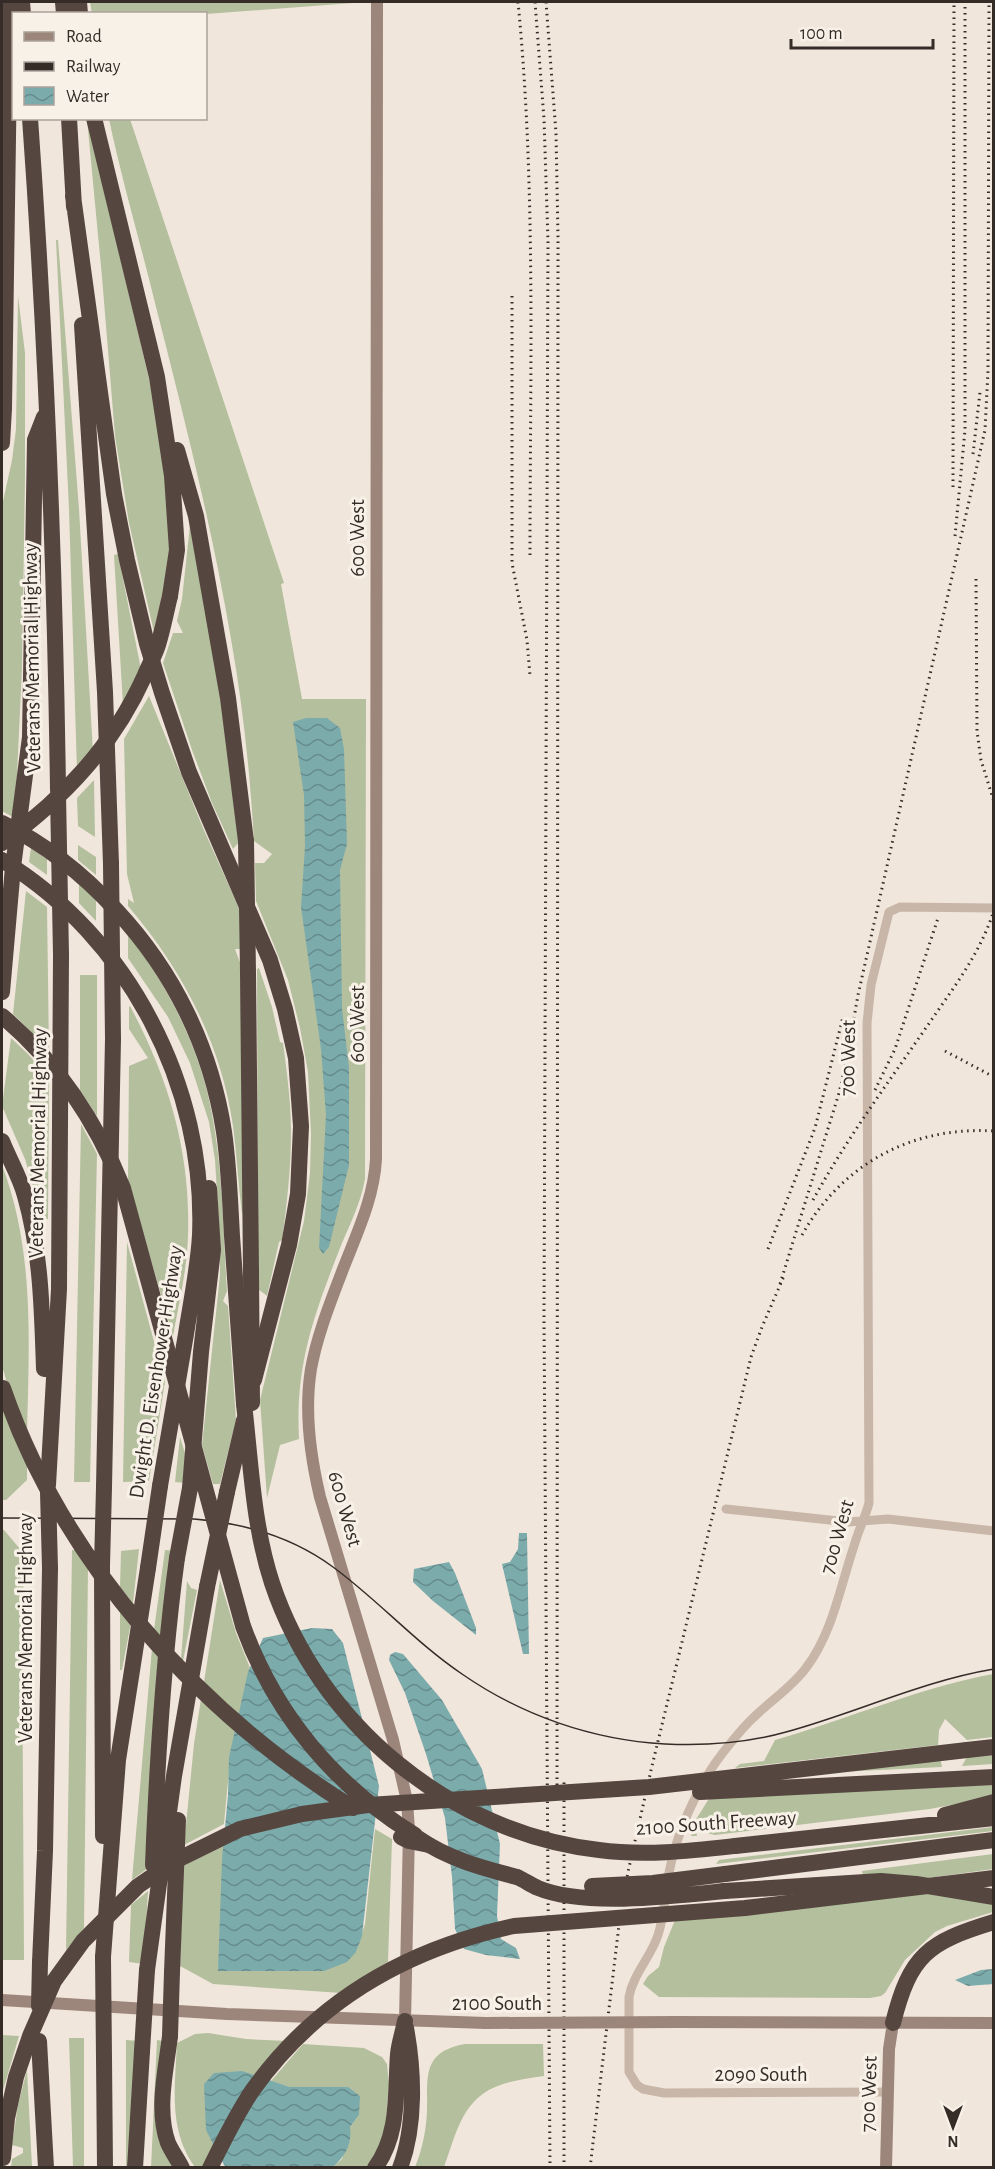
<svg xmlns="http://www.w3.org/2000/svg" width="995" height="2169" viewBox="0 0 995 2169" font-family="'Alegreya Sans',sans-serif">
<style>
.grass{fill:#b4bf9d}
.water{fill:url(#water-waves)}
.lines{fill:none;stroke-linecap:round;stroke-linejoin:round}
.street{stroke:#c8b6a8;stroke-width:9}
.secondary{stroke:#9c857a;stroke-width:12}
.highway{stroke:#564640;stroke-width:16}
.tram{stroke:#352c28;stroke-width:1.5}
.rail{stroke:#352c28;stroke-width:3;stroke-dasharray:1.5 4.5;stroke-linecap:butt}
.secondary-bridge{stroke:#9c857a;stroke-width:12}
.highway-bridge{stroke:#564640;stroke-width:16}
.labels{text-anchor:middle;dominant-baseline:central;stroke-width:6;stroke-linejoin:round;paint-order:stroke}
.street-label{font-size:21px;fill:#352c28;stroke:#f8f1e8}
</style>
<defs>
<pattern id="water-waves" width="16" height="10" patternUnits="userSpaceOnUse" patternTransform="scale(1.5)"><rect width="16" height="10" fill="#7cabac"/><path d="M0 5q4-4 8 0t8 0" fill="none" stroke="#668b8c"/></pattern>
</defs>
<rect width="100%" height="100%" fill="#f1e6dc"/>
<path class="grass" d="M90,2H352L353,3L206,14H92Z
M87,119L166,450L170,559L154,632L129,523L115,436L102,277Z
M109,119H130L284,583L281,584L302,699H366L365,1179C361,1202 351,1222 342,1243C315,1312 295,1363 299,1439L280,1445L267,1498L260,1400L304,1221L310,1173L311,1134L308,1072L300,1028L288,980L256,901L255,863H264L272,854L254,841C250,773 243,706 231,639C212,527 183,413 155,303C140,241 122,181 109,119Z
M56,240H58L79,509L93,752L77,771L69,509Z
M18,296L25,353V479L22,668L15,818L2,811V506L12,460L16,429Z
M190,525L209,595L240,841L233,849L212,803L192,750L163,663L173,633H183L177,621L182,599Z
M118,554L141,669L123,705L114,555Z
M149,696L203,828L243,917V949H235L243,971L244,1213H242C238,1184 237,1155 233,1126C221,1043 182,969 128,906V899L134,903L127,874L124,739Z
M94,780L95,837L78,826L77,798Z
M78,845L96,857V875L78,860Z
M31,848L47,859V875L29,862Z
M79,884L96,900V921L79,903Z
M26,891L47,907L49,1050L13,1014Z
M128,933C168,987 200,1047 212,1114C223,1172 223,1232 227,1291L223,1301L228,1306L236,1420L220,1484H213L202,1445L220,1275V1242L215,1160L209,1122L190,1063L168,1017L128,958Z
M259,968L272,1007L280,1042L283,1043C287,1073 291,1102 291,1132C291,1168 287,1204 282,1240L279,1242L267,1296L258,1289L257,969Z
M80,975H97V1116L80,1090Z
M130,1006C169,1079 191,1153 188,1236C187,1270 179,1303 173,1336L128,1181L129,1066L148,1058L129,1029V1007Z
M11,1038L28,1054L49,1078L48,1219H43L25,1159L2,1106Z
M81,1124L97,1154L90,1482H74Z
M2,1165C35,1252 29,1343 27,1434L12,1399L2,1366Z
M127,1242L165,1382L149,1481L123,1482Z
M2,1408L27,1465V1480L6,1500H2Z
M180,1437L188,1463L185,1483L175,1482Z
M2,1530H4L20,1549H25L22,1622L24,1960H2Z
M139,1549L133,1603L120,1587L121,1551Z
M72,1550H76L88,1566L84,1928L66,1950Z
M165,1550L177,1551L166,1644L154,1630Z
M220,1580L236,1633L250,1668L239,1716L204,1682Z
M187,1581L191,1588L197,1590L183,1661L181,1659Z
M120,1608L131,1622L122,1670H120Z
M152,1648L165,1661L148,1868L132,1880Z
M993,1674V1737L967,1740L945,1719L939,1730L938,1745L735,1768L740,1764L764,1761L775,1740C848,1719 918,1688 993,1674Z
M201,1699L236,1730C229,1761 227,1793 224,1824L184,1845L194,1744Z
M993,1751V1764L962,1766L969,1753Z
M940,1757L942,1767L819,1773Z
M993,1783V1797L930,1809L715,1835L696,1830L697,1836H691L695,1821L710,1797Z
M993,1827V1831L716,1864L719,1860Z
M375,1829L392,1839L388,1962L341,1993L213,1984L180,1966L183,1866L223,1845L356,1952L365,1924Z
M993,1854V1869L921,1879L863,1876L862,1871Z
M148,1891L144,1964L129,1962L131,1905Z
M924,1891L993,1904V1912L947,1926L935,1932L905,1960L885,1993L881,1996L870,1998L659,1997L643,1984L648,1976L659,1967L664,1947L675,1920Z
M208,2033L246,2039L287,2041L216,2149L208,2167H195C168,2130 175,2087 177,2043L195,2034Z
M2,2035L19,2036L2,2094Z
M69,2038H84V2167H73Z
M126,2040L138,2041L132,2168L126,2167Z
M157,2040L163,2041L160,2107L178,2167L151,2168Z
M303,2044L364,2048L382,2057L387,2064L389,2084L385,2133L369,2167H333L342,2159L350,2127L359,2115L348,2087H290L271,2081Z
M465,2044H543L544,2076C530,2078 516,2080 503,2084C462,2097 457,2132 444,2167H415C422,2150 426,2131 427,2112C428,2077 421,2052 465,2044Z
M27,2070L32,2167L11,2168L12,2159L23,2153V2148L12,2145L18,2105Z"/>
<path class="water" d="M306,718H327L340,728L344,749L347,844L340,870L342,1008L349,1068V1165L329,1247L323,1254L319,1248L326,1115L321,1049L301,907L305,846L304,795L293,722Z
M519,1533H527L529,1654H523L502,1564L510,1562L518,1549Z
M449,1562L455,1573L476,1628V1635L433,1601L413,1582L414,1569Z
M312,1628L332,1629L343,1643L379,1786L362,1936L356,1952L347,1962L324,1971H218L222,1859L228,1795L229,1757L248,1672L263,1638Z
M395,1652L403,1654L442,1700L482,1769L500,1844L497,1916L501,1939L516,1948L520,1959L486,1955L464,1949L455,1929L452,1877L445,1818L426,1754L405,1693L389,1660L390,1655Z
M993,1969V1984L968,1986L955,1980L981,1970Z
M242,2071L290,2087H348L360,2096L359,2115L350,2127C352,2144 346,2155 333,2167H227L224,2165L206,2130L204,2084L214,2073Z"/>
<g class="lines">
<path class="street" d="M726,1509L848,1522L888,1519L994,1531
M887,2092L664,2093L643,2089L637,2085L629,2072V1997C633,1974 651,1957 658,1935C665,1914 665,1890 670,1868C677,1834 692,1801 710,1771C718,1758 741,1729 753,1718C770,1701 791,1688 806,1668C833,1632 840,1587 854,1546C858,1531 865,1518 869,1503L867,1023L871,985L889,912L900,907L994,908"/>
<path class="secondary" d="M377,2L376,1159C374,1198 357,1233 343,1269C331,1301 317,1335 311,1369C304,1412 310,1455 320,1497L393,1740L407,1801L409,1830L405,2021
M2,2000L227,2014L486,2023
M676,2022L994,2023
M886,2168L889,2049L893,2023"/>
<path class="highway" d="M22,2L23,14
M63,2L64,14
M79,2L80,14
M30,118C46,342 55,566 58,790
M69,118L74,207
M94,118L157,377L172,476L177,550L170,596
M73,196L114,494L127,560L147,644L162,693L189,772L270,960L285,1009L296,1058L301,1126L298,1194L289,1245L254,1380
M82,325L105,692L111,864
M2,443L4,409L10,2
M177,450L196,516L228,698L246,841
M30,737L35,440L44,417
M2,823C45,844 84,875 116,910C174,972 211,1048 224,1132C229,1166 230,1201 232,1236C236,1292 240,1348 244,1404
M2,860C129,937 206,1087 200,1235C198,1269 191,1301 186,1334C177,1385 169,1436 160,1486
M248,972L251,1272
M2,1141C9,1159 20,1177 25,1196C41,1252 42,1310 44,1369
M48,1485L59,1289L61,955
M104,1487L113,1039
M190,1488L201,1352L213,1250L209,1188
M227,1492L244,1420
M102,1568L103,1836
M967,1750L994,1747
M945,1815L994,1802
M418,1838C448,1859 483,1868 517,1877
M735,1846L994,1818
M153,1865C157,1763 163,1660 177,1558
M725,1874L994,1840
M725,1891L881,1881L916,1884L994,1897
M103,1957L118,1760L148,1568
M40,1962L45,1851L50,1568
M147,1970L174,1776L207,1587
M172,1972L178,1820
M893,2023C910,1955 928,1942 994,1922
M170,2036C166,2070 156,2110 168,2143C172,2152 178,2160 182,2168
M39,2041L46,2168
M104,2058L105,2168
M135,2168L142,2051
M375,2168C400,2134 395,2093 398,2054C399,2043 403,2032 405,2021
M400,2168C416,2126 414,2071 406,2028"/>
<path class="tram" d="M2,1518L194,1519C244,1523 292,1537 333,1567C378,1600 416,1643 462,1674C521,1715 592,1740 665,1744C705,1746 747,1743 786,1732C856,1713 922,1681 994,1669"/>
<path class="rail" d="M518,2C536,186 530,372 530,557
M535,2L544,119L548,241L544,1319L550,2168
M546,2L556,133L558,238L557,1792
M512,296V563L527,640L530,676
M973,454L980,392
M953,487L954,2
M955,536L965,430V2
M976,579L977,731L981,760L994,802
M945,1051L994,1077
M875,1090L895,1049L938,918
M813,1200C847,1138 890,1080 930,1022C954,987 981,952 994,910
M802,1235C842,1164 912,1126 994,1131
M768,1249L815,1128L843,1017
M780,1284L839,1093L846,1064L858,995L985,430L988,371L989,2
M564,2168V1781
M590,2168L619,1925L628,1872L652,1766L751,1357L762,1327L784,1276"/>
<path class="secondary-bridge" d="M486,2023L676,2022"/>
<path class="highway-bridge" d="M58,794L61,955
M246,841L248,972
M2,843C64,798 113,746 145,675C149,665 155,655 158,645C163,629 166,612 170,596
M111,864L113,1039
M2,992L13,867L30,737
M2,1016C57,1062 96,1121 123,1188L243,1626C275,1715 335,1786 415,1835
M251,1272L252,1403
M3,1388C63,1562 198,1712 353,1808
M244,1404C251,1464 253,1525 272,1583C319,1724 450,1833 599,1850C644,1856 689,1851 735,1846
M48,1492L50,1568
M177,1558L190,1488
M102,1566L104,1487
M148,1568L160,1486
M207,1587L227,1492
M700,1792L994,1777
M401,1837L409,1841L429,1845
M517,1877C524,1880 531,1885 538,1888C583,1907 676,1896 725,1891
M592,1886L653,1883L725,1874
M103,1957L104,2058
M39,2006L40,1962
M170,2036L172,1972
M142,2051L147,1970
M3,2158L7,2118L16,2077L30,2036L54,1981L83,1941L138,1886L173,1862L240,1829L302,1814L368,1805L649,1787L967,1750
M210,2168C223,2142 236,2115 252,2091C316,2001 407,1949 514,1926L745,1908L994,1878"/>
</g>
<g class="labels">
<g class="street-label">
<text transform="translate(357 538) rotate(-90)">600 West</text>
<text transform="translate(32 658) rotate(-91)">Veterans Memorial Highway</text>
<text transform="translate(357 1024) rotate(-90)">600 West</text>
<text transform="translate(848 1058) rotate(-89)">700 West</text>
<text transform="translate(38 1143) rotate(-89)">Veterans Memorial Highway</text>
<text transform="translate(156 1372) rotate(-81)">Dwight D. Eisenhower Highway</text>
<text transform="translate(345 1509) rotate(74)">600 West</text>
<text transform="translate(837 1537) rotate(-74)">700 West</text>
<text transform="translate(25 1628) rotate(-90)">Veterans Memorial Highway</text>
<text transform="translate(716 1823) rotate(-4)">2100 South Freeway</text>
<text x="497" y="2003">2100 South</text>
<text x="761" y="2074">2090 South</text>
<text transform="translate(869 2094) rotate(-88)">700 West</text>
</g>
</g>
<rect width="995" height="2169" fill="none" stroke="#352c28" stroke-width="6"/>
<rect x="12" y="12" width="195" height="108" fill="#f8f1e8" stroke="#aaa29b" stroke-width="1.5"/>
<rect x="24" y="32" width="30" height="9" fill="#9c857a" stroke="#aaa29b" stroke-width="1.5"/>
<text x="66" y="42" font-size="18" fill="#352c28">Road</text>
<rect x="24" y="62" width="30" height="9" fill="#352c28" stroke="#aaa29b" stroke-width="1.5"/>
<text x="66" y="72" font-size="18" fill="#352c28">Railway</text>
<rect x="24" y="87" width="30" height="18" fill="url(#water-waves)" stroke="#aaa29b" stroke-width="1.5"/>
<text x="66" y="102" font-size="18" fill="#352c28">Water</text>
<g transform="translate(953 2127) rotate(180)" stroke="#f8f1e8" stroke-width="4.5" paint-order="stroke">
<path d="M0-4.5L10 22L0 15L-10 22Z" fill="#352c28"/>
<text y="-9" font-size="16" font-weight="bold" text-anchor="middle" fill="#352c28">N</text>
</g>
<path d="M791 39v9h142v-9" fill="none" stroke="#352c28" stroke-width="3"/>
<text x="800" y="39" font-size="18" fill="#352c28" stroke="#f8f1e8" stroke-width="4.5" paint-order="stroke">100 m</text>
</svg>
